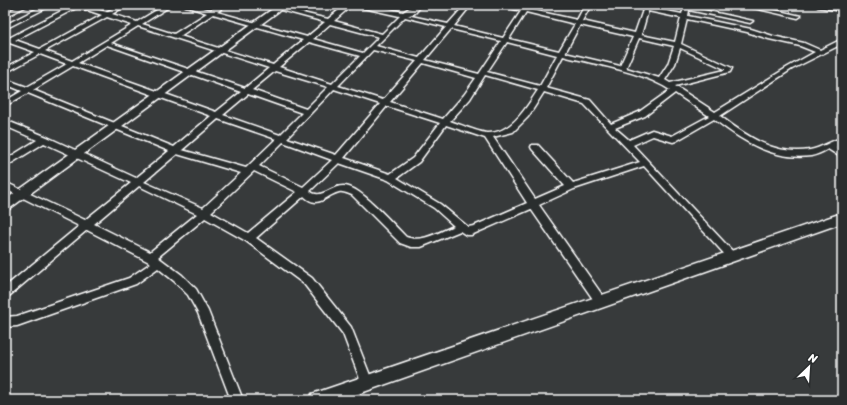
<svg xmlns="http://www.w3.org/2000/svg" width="847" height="405" viewBox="0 0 847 405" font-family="Sriracha,sans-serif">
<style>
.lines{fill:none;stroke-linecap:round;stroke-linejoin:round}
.minor-casing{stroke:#fff;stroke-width:3}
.tertiary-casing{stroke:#fff;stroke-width:3}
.minor{fill:#2a2d2e;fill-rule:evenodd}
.tertiary{fill:#2a2d2e;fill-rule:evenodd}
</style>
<rect width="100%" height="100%" fill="#373a3b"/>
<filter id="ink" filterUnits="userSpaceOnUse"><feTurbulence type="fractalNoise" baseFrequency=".025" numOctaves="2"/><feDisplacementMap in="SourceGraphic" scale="8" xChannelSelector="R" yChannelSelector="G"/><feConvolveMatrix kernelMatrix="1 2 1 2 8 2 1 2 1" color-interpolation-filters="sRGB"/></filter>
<g filter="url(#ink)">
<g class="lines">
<g class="minor-casing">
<path id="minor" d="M21,5H29L5,17V13Z
M44,5H52L5,29V25Z
M73,5H83L106,12L120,5H127L112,14L137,22L165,5H172L142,24L174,34L207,13L183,5H192L211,10L219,5H226L217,12L307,37L325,22L277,9V7L328,19L345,5H352L334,21L382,34L402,14L448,24L465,5H471L454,26L503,38L521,11L498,5H509L523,8L527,5L530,7L528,9L577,20L585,5H591L582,21L635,33L643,10L625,5H636L682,14L685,5H691L690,7L753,21L750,23L689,10L688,16L751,29L773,36L804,43L820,50L842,39V44L792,69L720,116C746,136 775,156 810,150C821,148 831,141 842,138V144L836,147L842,151V158L828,149C823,152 816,155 811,156C773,161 742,141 714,119L676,141L673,142L653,136L633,145L737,256L735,259L732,260L729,259L644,166L574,189L539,205L605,299L606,302L605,305L601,307L597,305L531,209L471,235H466L460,231L421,247H411L400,243L352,195C348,194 344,191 339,192C326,195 318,210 304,196L256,238L312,278L351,327L373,383L371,387L367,389L363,387L343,334L304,284L246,241L205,218L158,257L182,275L196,289L208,311L243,400H231L198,313L188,295L174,281L158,268L136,284L17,326L5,327V317L17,316L129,278L151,263L87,230L9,296L5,298V287L79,226L5,189V182L85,220L131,183L44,143L5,167V160L37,140L5,126V120L47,137L136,178L169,151L28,93L5,106V101L22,91L5,84V79L27,87L67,64L40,54L5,73V68L35,52L7,42L5,41V37L9,38ZM78,7L102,15L40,49L15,40ZM648,11L681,18L675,42L641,35ZM526,12L575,24L559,51L509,39ZM213,14L303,40L273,65L180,36ZM107,17L132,25L72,61L45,51ZM405,17L446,27L419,58L376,46ZM687,19L747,32L769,39L800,46L815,52L788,67L715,112L675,86L730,72L732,68L681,44ZM330,24L379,37L363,53L313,39ZM580,25L633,37L620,66L565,53ZM138,26L269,68L245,88L111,43ZM451,29L501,41L479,74L425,60ZM639,38L674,46L668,64L659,78L626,68ZM309,42L360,56L332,84L279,67ZM507,42L557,55L540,86L487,72ZM107,45L241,92L216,112L78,63ZM680,48L725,69V70L670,83L665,80L675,64ZM373,50L417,61L383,100L338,86ZM563,56C597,65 641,71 670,90L639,112L611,124L590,100L546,88ZM423,63L476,78L464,95L443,119L390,102ZM73,66L211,116L174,147L33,90ZM275,71L328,87L306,109L252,90ZM485,75L538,90C526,108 512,133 488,133C480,133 459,124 450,121L470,99ZM334,89L380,104L336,155L287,138ZM544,92L584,104L640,162L573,183L538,145H532L531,147L532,149L565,186L535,199L493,137L513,132L528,117ZM675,93L709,116L672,136L652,130L629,140L615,128L645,116ZM248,94L302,113L280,135L223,115ZM387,106L440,123L413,158L390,174L344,158ZM218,119L276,139L246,168L182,150ZM446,125L485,138L527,203L474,226L468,227L440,204L397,178L419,162ZM283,142L332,160L303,187L259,166ZM177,154L241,173L203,208L144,182ZM339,163L388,180L434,208L454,226C439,232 422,243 406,237C393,224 365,192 349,187C334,181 321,202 310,191ZM254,171L297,192L248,233L211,212ZM139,186L197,214L150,252L94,224Z
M741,5H753L801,16L798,18Z
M815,5L841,7L842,11L818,7Z"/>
</g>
<g class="tertiary-casing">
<path id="tertiary" d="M278,5H287L9,209L5,211V200Z
M358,5H372L403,12L414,5H422L415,13L404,17L359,7Z
M842,213V223L341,400H310L312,394L318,392Z"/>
</g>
<use href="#minor" class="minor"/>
<use href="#tertiary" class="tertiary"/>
</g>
</g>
<rect width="847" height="405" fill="none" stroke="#2a2d2e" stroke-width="20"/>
<rect x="10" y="10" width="827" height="385" fill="none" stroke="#fff" stroke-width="1.5" filter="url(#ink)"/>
<g transform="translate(809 367) rotate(25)" stroke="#2a2d2e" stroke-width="3" paint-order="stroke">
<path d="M0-3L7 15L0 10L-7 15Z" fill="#ffffff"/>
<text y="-6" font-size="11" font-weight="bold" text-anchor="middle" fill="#ffffff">N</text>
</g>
</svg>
